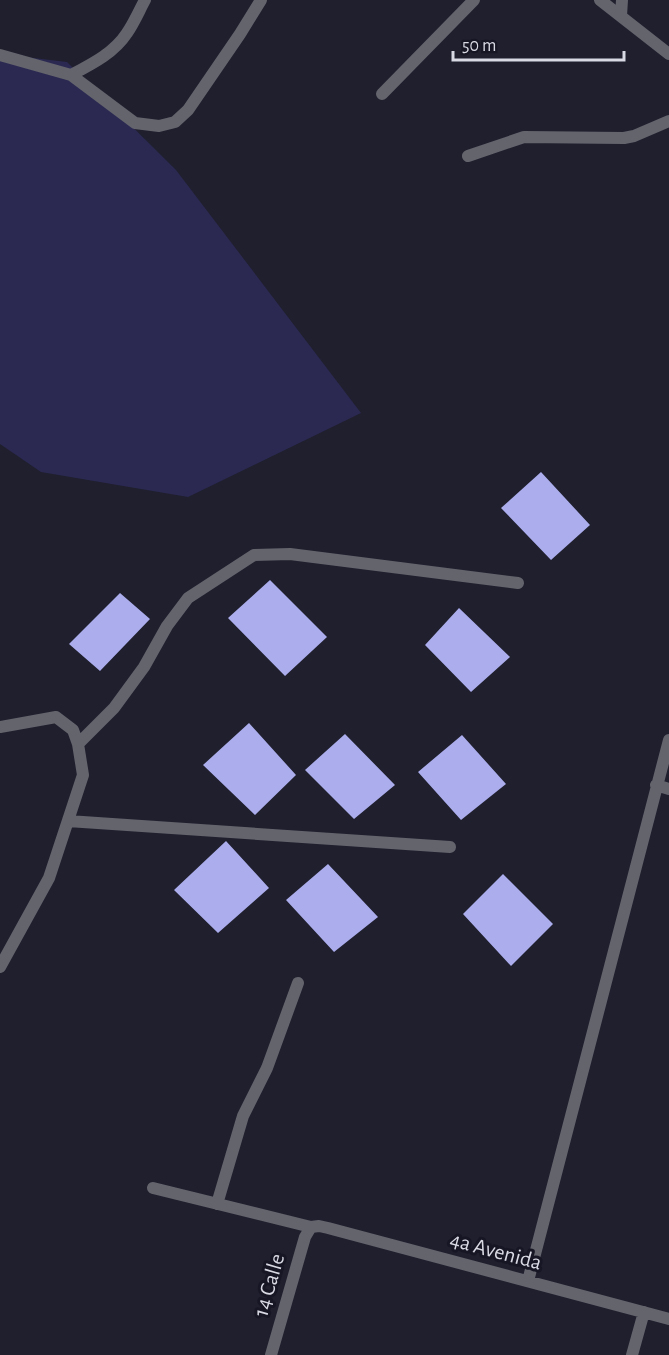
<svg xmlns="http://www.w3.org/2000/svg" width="669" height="1355" viewBox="0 0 669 1355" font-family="'Alegreya Sans',sans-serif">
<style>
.green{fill:#2b2951}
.building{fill:#abadec}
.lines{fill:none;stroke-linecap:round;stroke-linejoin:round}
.minor{stroke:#63646c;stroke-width:12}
.labels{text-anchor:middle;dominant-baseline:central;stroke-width:6;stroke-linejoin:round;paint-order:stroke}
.street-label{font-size:22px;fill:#d8d9e3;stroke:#161624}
</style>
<rect width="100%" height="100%" fill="#1f1f2e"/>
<path class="green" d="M0,54L67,62L176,170L361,413L188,497L41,472L0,444Z"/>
<path class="building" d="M541,472L590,525L551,560L501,508Z
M270,580L327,637L285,676L228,618Z
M120,593L150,619L100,671L69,644Z
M459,608L510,657L471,692L425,645Z
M249,723L296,775L255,815L203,765Z
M345,734L395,785L354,819L305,770Z
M462,735L506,784L461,820L418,772Z
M226,841L269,888L218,933L174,890Z
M328,864L378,917L334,952L286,900Z
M503,874L553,924L511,966L463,914Z"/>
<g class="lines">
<path class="minor" d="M600,0L669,54
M621,16L622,0
M0,55L71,75L135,123L159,126L175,122L188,110L240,34L261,0
M71,75C92,64 114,53 127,33C134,23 139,11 145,0
M382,94L474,0
M468,156L524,137L624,138L634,136L669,121
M0,727L56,717L73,730L78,744L83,775L49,878L0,967
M78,744L114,708L144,667L167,626L188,598L254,555L290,554L518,583
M656,785L669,789
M68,821L450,847
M153,1188L311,1227L319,1226L328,1228L669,1319
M217,1204L243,1116L267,1068L298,983
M528,1281L669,740
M271,1355L305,1237L311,1227
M632,1355L644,1312"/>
</g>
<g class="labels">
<g class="street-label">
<text transform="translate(496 1251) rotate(15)">4a Avenida</text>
<text transform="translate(269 1285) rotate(-74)">14 Calle</text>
</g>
</g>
<path d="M453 51v9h171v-9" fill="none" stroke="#d8d9e3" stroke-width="3"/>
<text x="462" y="51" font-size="18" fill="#d8d9e3" stroke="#161624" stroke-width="4.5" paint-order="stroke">50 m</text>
</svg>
